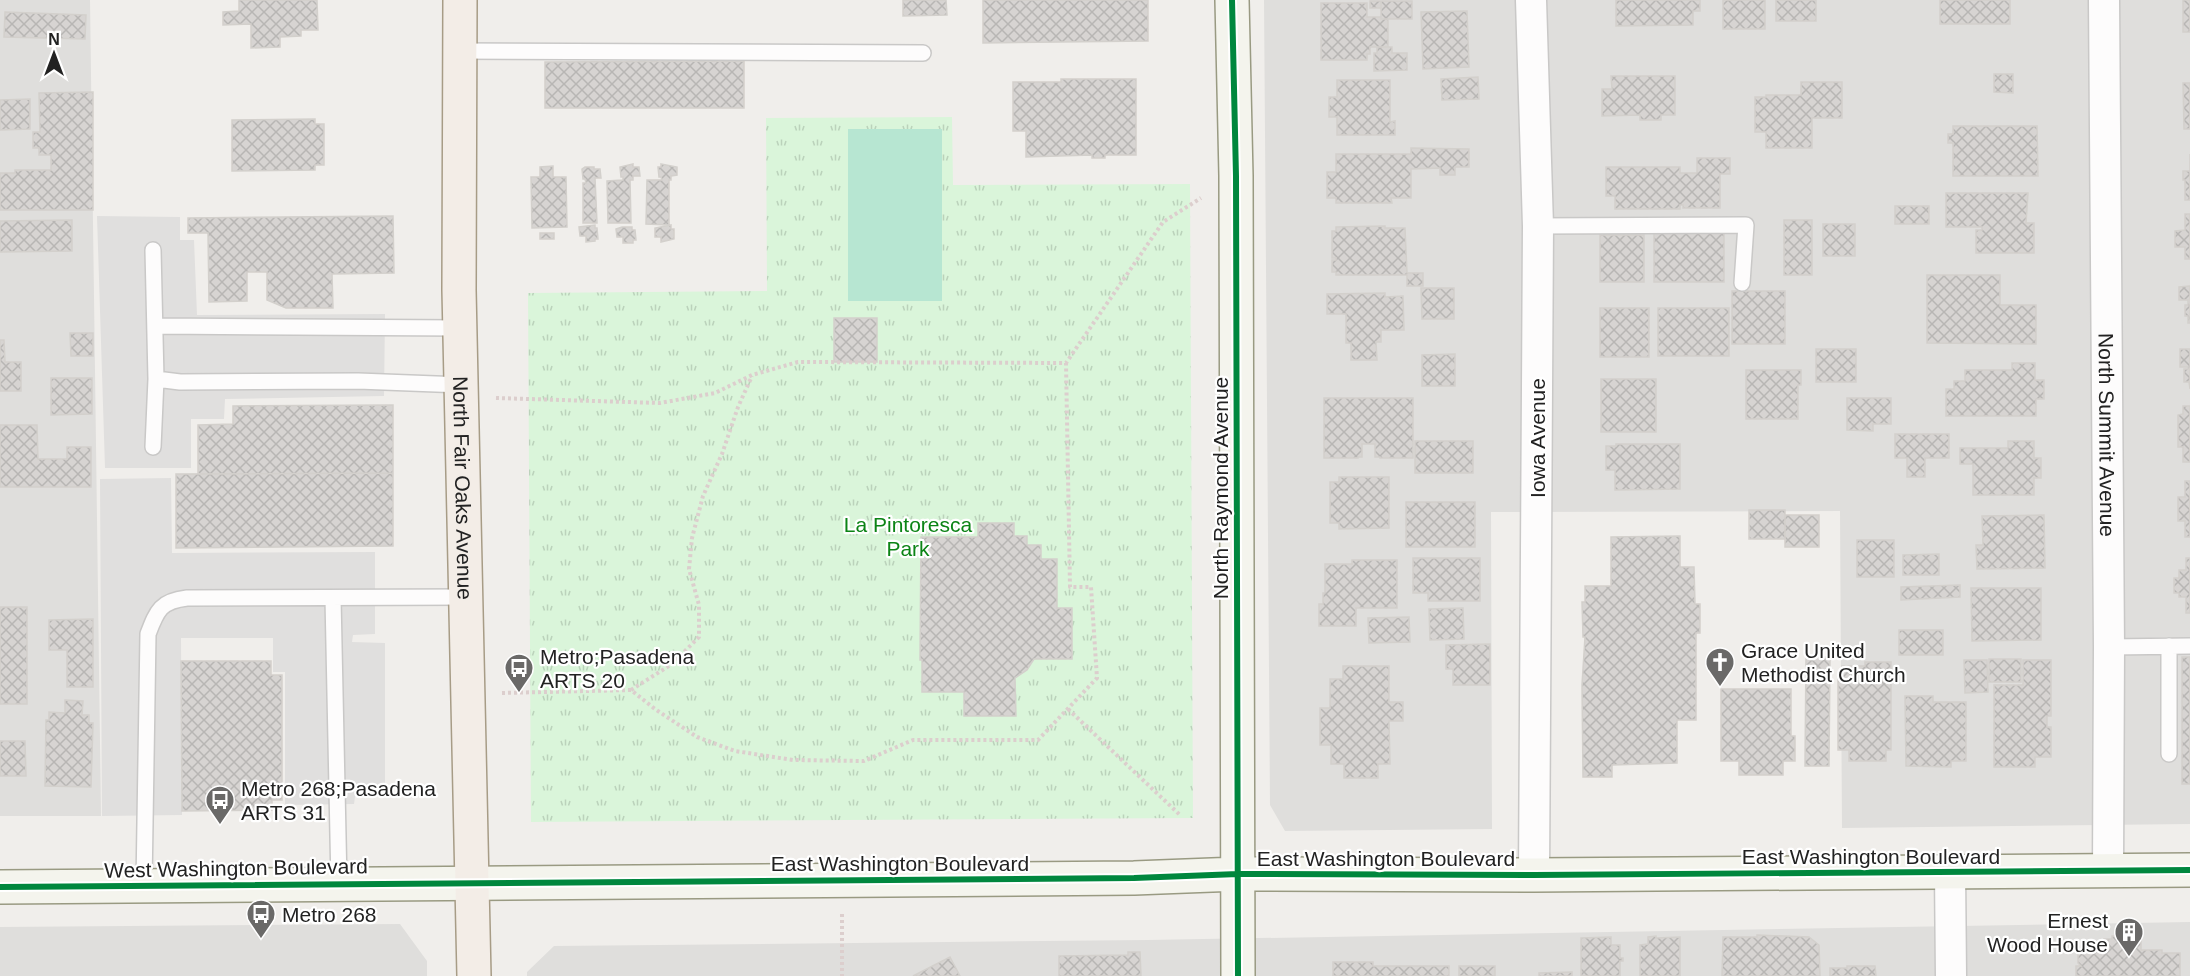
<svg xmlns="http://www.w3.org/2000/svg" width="2190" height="976" viewBox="0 0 2190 976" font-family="Arial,sans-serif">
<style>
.residential{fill:#dfdedc}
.park{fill:url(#park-tufts)}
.pitch{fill:#b7e6d2}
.parking{fill:#e0dfde}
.building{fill:url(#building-cross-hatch);stroke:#d3d0cc;stroke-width:1.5}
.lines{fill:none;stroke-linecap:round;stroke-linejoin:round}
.lane-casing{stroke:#c9c8c7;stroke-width:18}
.street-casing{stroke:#c9c8c7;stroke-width:33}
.secondary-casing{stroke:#999a82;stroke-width:36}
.primary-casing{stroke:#a79c86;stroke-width:36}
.path{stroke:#dccecd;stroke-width:4;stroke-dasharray:3 3;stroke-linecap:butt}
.lane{stroke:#fdfcfc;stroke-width:15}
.street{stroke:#fdfcfc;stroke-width:30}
.secondary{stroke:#f4f4ed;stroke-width:33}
.primary{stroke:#f3ede7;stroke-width:33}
.cycleway-casing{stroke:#fff;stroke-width:10}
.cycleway{stroke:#00873e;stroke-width:6}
.labels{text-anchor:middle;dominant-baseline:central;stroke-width:4.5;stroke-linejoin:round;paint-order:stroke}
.street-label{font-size:21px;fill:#222;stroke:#fff}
.park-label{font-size:21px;fill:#0c8416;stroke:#fff}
.poi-label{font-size:21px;fill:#222;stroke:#fff;text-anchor:start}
</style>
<defs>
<pattern id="park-tufts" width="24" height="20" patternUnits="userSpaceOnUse" patternTransform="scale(1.5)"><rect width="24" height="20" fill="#daf5da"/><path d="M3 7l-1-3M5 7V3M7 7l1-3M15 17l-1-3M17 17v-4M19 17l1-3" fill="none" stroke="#bbd2bb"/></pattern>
<pattern id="building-cross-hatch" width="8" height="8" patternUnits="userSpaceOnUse" patternTransform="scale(1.5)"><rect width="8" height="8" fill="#d7d4d2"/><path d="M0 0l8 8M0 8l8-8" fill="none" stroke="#b8b6b4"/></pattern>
</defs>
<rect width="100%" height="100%" fill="#f0eeeb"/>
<path class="residential" d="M0,0H90L101,816H0Z
M1264,0H2190V824L1842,828L1840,511L1491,512L1492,829L1285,831L1270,805Z
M2190,922V976H527V972L554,946L1148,940Z
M400,924L427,961V976H0V927Z"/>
<path class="park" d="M952,117L953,185L1190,184L1193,818L531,822L528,293L767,291L766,118Z"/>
<path class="pitch" d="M848,129H942V301H848Z"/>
<path class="parking" d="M97,216L180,217V240H194L197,315L385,314L384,396L225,399L224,419H191V468H105Z
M171,478L172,553L375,552V634L353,635L352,642L385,643V797H355L354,804L285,805V672H273V638H181L182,815L102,816L100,479Z"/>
<path class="building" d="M239,0H317L318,30H301V36L280,37V47L251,48V24L223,25V12L239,11Z
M903,0H946L947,15L903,16Z
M983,0H1148V41L983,43Z
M1616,0H1700V11H1693V25L1616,26Z
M1723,0H1765V29H1723Z
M1776,0H1816V21H1776Z
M1940,0H2010V24H1940Z
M2183,0H2190V32H2183Z
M1370,1H1381V8H1370Z
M1381,1H1412V19H1381Z
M1321,3H1367V17H1381V19H1388V47H1370V54H1367V60H1321Z
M1467,11L1469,67L1423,69L1421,12Z
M5,12L86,15L85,39L4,37Z
M1377,47H1392V53H1407V70L1374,71V53H1377Z
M744,61V108H545V62Z
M1994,74H2013V93L1994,92Z
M1611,76H1675V115H1661V120H1640V115L1602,116V89H1612Z
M1478,77L1479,99L1442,100L1441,79Z
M1061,79H1136V155H1105V158H1092V155L1026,157V131H1013V82H1061Z
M1337,80H1390V122L1395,121V135H1337V117H1329V97H1337Z
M1801,82H1842V118H1812V148H1766V132H1755V97H1766V95H1801Z
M2183,83H2190V129H2184Z
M93,92V210H0V173H15V170H51V155H39V148H33V132H40L39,93Z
M30,99V129L0,130V100Z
M315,119V124H324V165H315V170L232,171V120Z
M1953,126H2037L2038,176H1953V143H1948V134H1953Z
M1411,148L1469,149V167H1455V175H1440V168L1411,169V198H1391L1392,203H1336V198H1327V172H1336V154H1411Z
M2190,154V200H2185V180H2183V171H2190Z
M1697,158H1730V174H1720V208H1683V205H1680V209H1615V196H1606V167H1680V173H1697Z
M633,164V167H639L640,176H633V180H630L631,223H608L607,181L623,180V177H621L620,167Z
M661,164L677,167V175L671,176V180H669V225L646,224L647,180H662L661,177H659L658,167H661Z
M553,166V177H566L567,227L532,228L531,177H540V167Z
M585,167H594V169H600L601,178H595L597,223H583V183H586L585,179H583L582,169Z
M1946,193H2028L2026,223H2034V253H1976V230H1982V227H1946Z
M1895,206H1929V224H1895Z
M2185,214H2190V259H2185V247H2175V231L2185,230Z
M393,216L394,273L332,274L333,308H286L267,300V272H247V301L209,302L208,233H188V218Z
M72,220V251L0,252V221Z
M1784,220H1812V275H1784Z
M1823,224H1855V256H1823Z
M595,225V228H597L598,239H595V241L586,242V236H580L579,227Z
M671,225V229H674V239L661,242V237H655V228Z
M1385,226V228H1405L1407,273H1423V286H1407V275H1336V272H1332V260H1336V258H1332V231H1336V227Z
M622,227H632V230H635L636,240H633V243H623V237H617L616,229Z
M540,233H554V239H540Z
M1654,233H1724V282H1654Z
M1600,235H1644V282H1600Z
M1927,275H2000V305H2036V344L1927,343Z
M2190,286V323H2188V316H2185V305H2188V300H2179V287Z
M1421,288H1454V319H1422Z
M1732,291H1785V344H1732Z
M1385,293V297L1403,296L1404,330H1381V342H1376L1377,360H1351V343H1346V314H1327V294Z
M1600,308H1649V357H1600Z
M1658,308H1729V356H1658Z
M834,318H877V362H834Z
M70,333H93V356H71Z
M0,340H4L5,362H21V391H0Z
M1816,349H1856V382H1816Z
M2180,349H2190V389L2189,382H2184V369H2188V367H2180Z
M1455,354V386H1422V355Z
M2012,363H2035V380H2044V399H2036V416H1946V389H1954V381H1965V370H2012Z
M1746,370H1801V385H1798V419H1746Z
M51,378H92V414L51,415Z
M1601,379H1656V432H1601Z
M1324,398H1413V458H1380V457H1375V444H1362V457H1358V458H1324Z
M1847,398H1891V424H1873V431L1847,430Z
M393,405V473L198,474V425L233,424V406Z
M2183,406H2190V462H2183V447H2178V415L2183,414Z
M0,425H37L38,459H67V447H91V487H0Z
M1895,434H1949V458H1925V477H1907V458H1895Z
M1415,441H1473V473H1415Z
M2008,441H2034V458H2041V478H2034V495H1973V464H1960V448H2008Z
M1616,444H1680V489L1615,490V470H1606V446H1616Z
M393,473V546L176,548V474Z
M1339,477H1389V528L1339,529V523H1330V482H1339Z
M2185,481H2190V537H2185V521H2178V497H2185Z
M1406,502H1475V547H1406Z
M1749,510H1785V539H1749Z
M1785,515H1819V547H1785Z
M2044,515L2045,568L1977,569L1976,545H1983L1982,516Z
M978,523H1014V536H1027V545H1041V559H1057V608H1072V659H1034L1027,670L1015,678L1016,716H964V692H922V660H920L921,537H978Z
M1680,536V567H1694L1695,604H1700V633H1696V720H1677V763L1612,765V777H1583L1582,685L1585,637H1583L1582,602H1585V586H1611V537Z
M1857,540H1894V577H1857Z
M1939,554V575H1903V555Z
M1413,558H1480V601H1428V593H1413Z
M2186,558H2190V613H2186V597H2179V593H2174V578H2179V570H2186Z
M1352,560H1397V608H1356V626H1319V604H1323V593H1325V564H1352Z
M1960,585V597L1901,600V587Z
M1971,588H2041V640L1972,641Z
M0,607H27V704H0Z
M1463,608L1464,639L1430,640L1429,609Z
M1409,617L1410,642L1369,643L1368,618Z
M93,619V687H67V650H49V620Z
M1899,630H1943V655H1899Z
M1490,644V685H1453V669H1446V645Z
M1806,657H1830L1829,766H1805Z
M2182,657H2190V784H2182Z
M1989,659H2021V682H1989Z
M1964,660H1987L1988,692L1965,693Z
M2023,660H2051V716H2047V727H2051V757H2035V767H1994V685H2023Z
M181,661H271V675H282V800H272V810L182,811Z
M1865,662H1891V750H1886V761H1849V750H1838V678H1842V666H1865Z
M1343,666H1389V702H1403V721H1389L1390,764H1378V778H1344V764H1331V745H1320V708H1330V679H1343Z
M1721,689H1791V736H1795V761H1783V775H1739V761H1721Z
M1905,696H1933V702H1966V761H1951V767L1906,766Z
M65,700L83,701L82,715H89V723H93L91,787L45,786L46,720H49V712L65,713Z
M0,741H25L26,776H0Z
M1757,935L1809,937L1819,945L1820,976H1722L1723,937H1757Z
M1656,936V938L1680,937V976H1640V945L1648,944V937Z
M2112,936H2134V939H2141V950H2162V953H2180V976H2076V966H2081L2078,963V948L2085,943H2104V939H2112Z
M1611,937V945H1620V958H1623V961H1620V976H1581V938Z
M1128,952H1140L1141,976H1059V956L1128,955Z
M950,957L960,976H913Z
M1333,962H1373V966H1449V976H1333Z
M1459,966H1495V976H1459Z
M1847,966H1875L1876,976H1830V968H1847Z
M1572,972V976H1539V973Z"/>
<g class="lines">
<g class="lane-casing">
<path id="lane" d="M460,51L923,53
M1538,226L1746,225L1742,283
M156,326L460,328
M156,379L180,382L358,381L462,385
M153,447L156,379L153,250
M333,598L339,884
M2169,646V754
M2109,647L2190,646
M144,885L148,634C157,610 161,601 187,598L467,597"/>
</g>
<g class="street-casing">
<g id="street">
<path d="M1531,0L1538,226L1534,875"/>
<path id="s1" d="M2104,0L2109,647L2108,871"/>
<path d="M1950,872L1951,976"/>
</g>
</g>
<g class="secondary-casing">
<path id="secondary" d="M1232,0L1236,176L1238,976
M0,887L1134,878L1238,874L1534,875L2190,870"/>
</g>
<g class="primary-casing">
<g id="primary">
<path id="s2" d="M460,0L459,290L474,976"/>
</g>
</g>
<path class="path" d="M496,398L660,403L715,393L752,375L798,362L1066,363L1163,222L1201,198
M631,690L672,664L699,637V605L689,569L692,538L703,496L722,454L738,407L752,376
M502,693L631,690L655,709L697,737L735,751L793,760L864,761L913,740H1038L1097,678L1091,587H1070L1066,363
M1068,709L1180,815
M842,914V976"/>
<use href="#lane" class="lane"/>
<use href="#street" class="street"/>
<use href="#secondary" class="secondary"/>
<use href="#primary" class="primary"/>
<g class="cycleway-casing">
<path id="cycleway" d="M1232,0L1236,176L1238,976
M0,887L1134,878L1238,874L1534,875L2190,870"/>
</g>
<use href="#cycleway" class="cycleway"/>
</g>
<defs>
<g id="church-pin" transform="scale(1.5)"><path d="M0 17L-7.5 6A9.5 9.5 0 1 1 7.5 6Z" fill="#6a6968" stroke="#fff"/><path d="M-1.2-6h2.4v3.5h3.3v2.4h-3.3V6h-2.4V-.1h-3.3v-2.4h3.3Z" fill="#fff"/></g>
<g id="bus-pin" transform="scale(1.5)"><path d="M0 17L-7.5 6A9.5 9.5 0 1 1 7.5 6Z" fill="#6a6968" stroke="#fff"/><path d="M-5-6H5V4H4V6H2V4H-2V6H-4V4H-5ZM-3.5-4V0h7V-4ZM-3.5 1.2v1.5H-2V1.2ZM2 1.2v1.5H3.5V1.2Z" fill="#fff"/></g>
<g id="building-pin" transform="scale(1.5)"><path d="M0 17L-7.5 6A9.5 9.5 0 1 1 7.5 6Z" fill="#6a6968" stroke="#fff"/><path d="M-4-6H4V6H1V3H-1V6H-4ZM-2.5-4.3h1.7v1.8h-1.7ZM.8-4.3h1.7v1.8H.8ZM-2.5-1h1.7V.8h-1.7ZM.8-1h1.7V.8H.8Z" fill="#fff"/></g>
</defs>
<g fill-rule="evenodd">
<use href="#church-pin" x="1720" y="662"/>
<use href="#bus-pin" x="519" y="668"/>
<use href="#bus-pin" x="220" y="800"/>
<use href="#bus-pin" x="261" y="914"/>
<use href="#building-pin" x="2129" y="932"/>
</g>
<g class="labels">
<g class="street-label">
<text stroke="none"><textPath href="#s1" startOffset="435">North Summit Avenue</textPath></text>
<text transform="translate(1537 438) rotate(-90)">Iowa Avenue</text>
<text stroke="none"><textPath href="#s2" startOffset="488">North Fair Oaks Avenue</textPath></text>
<text transform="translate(1220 488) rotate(-90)">North Raymond Avenue</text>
<text x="1871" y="856">East Washington Boulevard</text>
<text x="1386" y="858">East Washington Boulevard</text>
<text x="900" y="863">East Washington Boulevard</text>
<text transform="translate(236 868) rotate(-1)">West Washington Boulevard</text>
</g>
<g class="park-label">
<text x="908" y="524">La Pintoresca<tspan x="908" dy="24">Park</tspan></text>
</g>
<g class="poi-label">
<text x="1741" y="650">Grace United<tspan x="1741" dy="24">Methodist Church</tspan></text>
<text x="540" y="656">Metro;Pasadena<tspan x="540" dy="24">ARTS 20</tspan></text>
<text x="241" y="788">Metro 268;Pasadena<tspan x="241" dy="24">ARTS 31</tspan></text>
<text x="282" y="914">Metro 268</text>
<text x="2108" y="920" text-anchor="end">Ernest<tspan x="2108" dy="24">Wood House</tspan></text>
</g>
</g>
<g transform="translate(54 54)" stroke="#ffffff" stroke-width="4.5" paint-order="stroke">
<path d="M0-4.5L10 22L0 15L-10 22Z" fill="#222222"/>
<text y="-9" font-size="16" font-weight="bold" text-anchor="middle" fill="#222222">N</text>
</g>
</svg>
